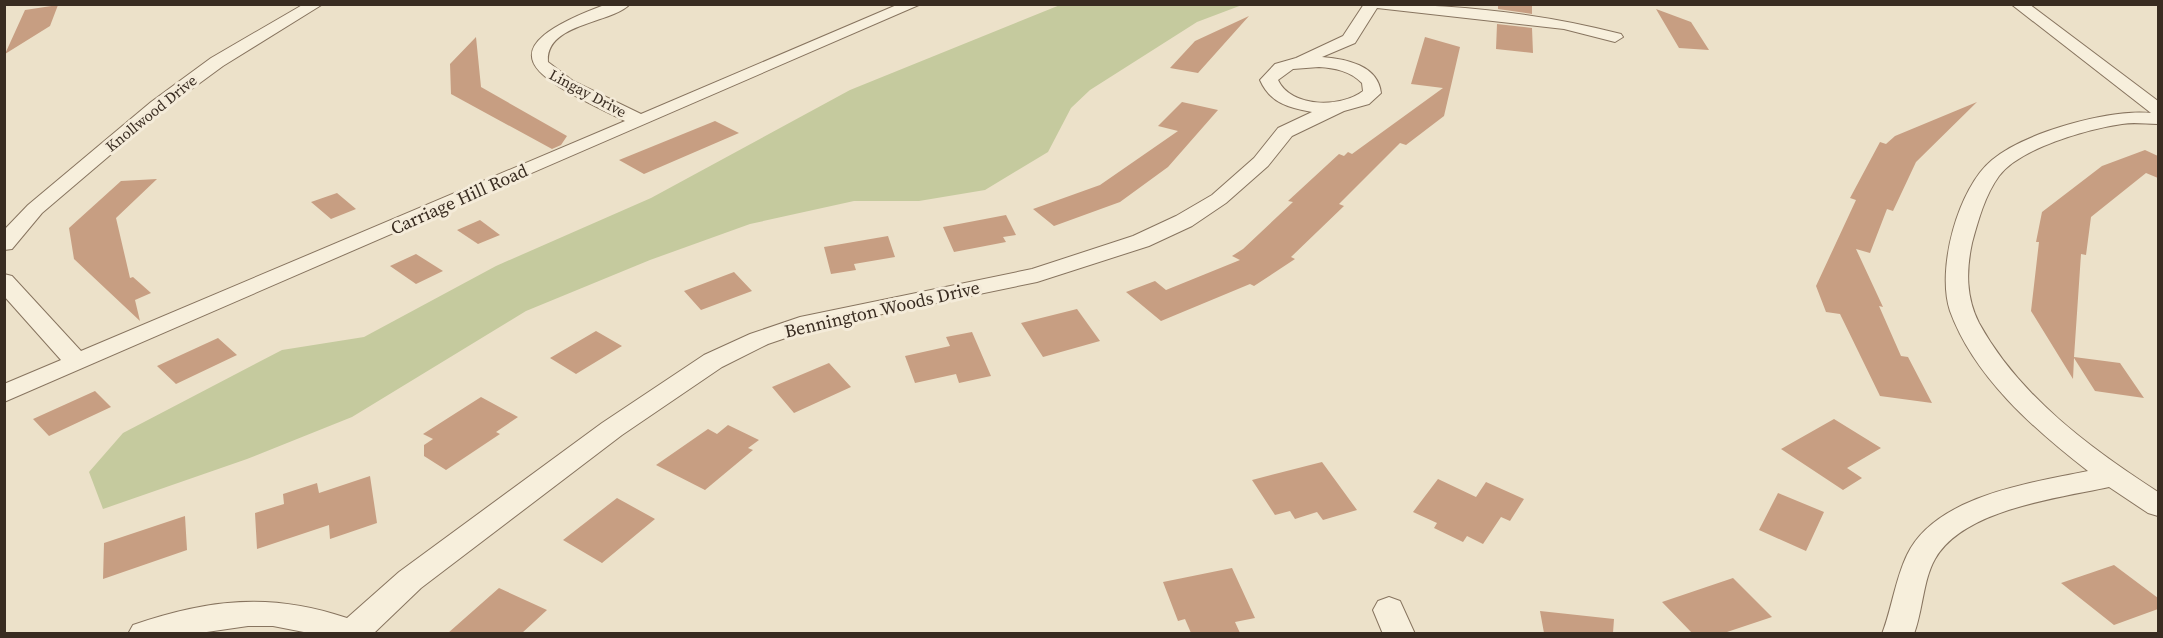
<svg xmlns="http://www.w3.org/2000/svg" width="2163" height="638" viewBox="0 0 2163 638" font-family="'Source Serif 4',serif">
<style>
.green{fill:#c5ca9e}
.building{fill:#c79e82}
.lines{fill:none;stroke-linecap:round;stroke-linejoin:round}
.street-casing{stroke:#87745f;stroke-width:2}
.street{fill:#f7efdc;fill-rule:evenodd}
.labels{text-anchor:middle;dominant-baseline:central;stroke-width:6;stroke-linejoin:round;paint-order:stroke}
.far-street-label{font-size:15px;fill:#392c21;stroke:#f4ebd9}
.street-label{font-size:18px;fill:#392c21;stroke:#f4ebd9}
</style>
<rect width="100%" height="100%" fill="#ece1c9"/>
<path class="green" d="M1060,5H1242L1197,22L1090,90L1071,108L1048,152L985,190L919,201H854L750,224L650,260L526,311L352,417L247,459L103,509L89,472L123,433L282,350L364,337L496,266L651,198L850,90Z"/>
<path class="building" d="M1498,4H1532V14L1498,9Z
M58,5L50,26L5,54L25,10Z
M1656,9L1691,22L1709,50L1679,48Z
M1249,16L1198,73L1170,68L1195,41Z
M1497,24L1532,28L1533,53L1496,49Z
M476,37L481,87L567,136L561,145L552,149L451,94L450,64Z
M1425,37L1460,47L1444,116L1406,145L1400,143L1339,204L1344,206L1291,257L1295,259L1254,286L1250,284L1161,321L1126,292L1155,281L1166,290L1240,260L1232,256L1243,249L1293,202L1288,201L1339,154L1344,156L1348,152L1352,154L1443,88L1411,84Z
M1182,102L1218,110L1168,167L1120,202L1054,226L1033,209L1100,185L1178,131L1158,126Z
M1977,102L1916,162L1893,211L1887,209L1870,253L1856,249L1883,307L1879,306L1901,356L1908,357L1932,403L1880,396L1840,314L1826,312L1816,286L1856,200L1850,198L1880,142L1886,144L1895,136Z
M715,121L739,133L644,174L619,160Z
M2145,150L2158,156V178L2146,173L2091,217L2086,255L2081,254L2074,357L2120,363L2144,398L2095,391L2074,358L2073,379L2031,311L2039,242H2036L2042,212L2102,166Z
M157,179L116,218L130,278L133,277L151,293L135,300L140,321L74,259L69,228L121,181Z
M337,193L356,209L331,219L311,202Z
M1006,215L1016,235L1003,237L1006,242L954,252L943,227Z
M480,220L500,235L478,244L457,230Z
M888,236L895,257L854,264L856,270L831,274L824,247Z
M416,254L443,271L416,284L390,266Z
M734,272L752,291L701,310L684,291Z
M1077,309L1100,341L1043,357L1021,323Z
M596,331L622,346L576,374L550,358Z
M972,332L991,376L959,383L956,374L915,383L905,356L950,346L946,337Z
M218,338L237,355L176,384L157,366Z
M829,363L851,387L794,413L772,387Z
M95,391L111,407L49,436L33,419Z
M481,397L518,417L496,432L500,434L446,470L424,456V445L433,439L423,434Z
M1834,419L1881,448L1847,468L1862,478L1843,490L1781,449Z
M728,425L759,440L748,448L753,450L705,490L656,465L708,429L717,434Z
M1322,462L1357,510L1323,520L1317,512L1295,519L1290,511L1275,515L1252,480Z
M370,476L377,523L330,539L329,525L257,549L255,513L284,504L283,494L317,483L319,493Z
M1438,479L1476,497L1486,482L1524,499L1510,521L1501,517L1483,544L1467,536L1463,542L1434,528L1437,523L1413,512Z
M1778,493L1824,512L1806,551L1759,530Z
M617,498L655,519L602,563L563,540Z
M185,516L187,550L103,579L104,543Z
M2114,565L2158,598V609L2114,625L2061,583Z
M1232,568L1255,618L1235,622L1240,633H1191L1185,619L1178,621L1163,582Z
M1733,578L1772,617L1724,633H1692L1662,602Z
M499,588L547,610L522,633H448Z
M1540,611L1614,619L1613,633H1544Z"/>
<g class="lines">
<g class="street-casing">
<path id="street" d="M304,4H323L223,66L163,110L42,213L12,249L4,250V230L28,205L151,102L211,58Z
M607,4H630C611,24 545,23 548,62L573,81L641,114L899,4H921L4,402V384L61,360L4,296V274L12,276L81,351L625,121C543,80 473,53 607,4Z
M1364,4C1450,4 1537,12 1621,34L1623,37L1615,42L1564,29L1377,8L1355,43L1322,57C1346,59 1378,65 1381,93L1369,104L1344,111L1292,136L1268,166L1226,203L1192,226L1149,246L1037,282L815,328L768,344L722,367L622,435L421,588L373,634H314L273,626H248L193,634H128L133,625C208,599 271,592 347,618L399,572L602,423L704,355L750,334L800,317L1032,269L1133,236L1176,216L1212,195L1254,158L1278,128L1312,112C1289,108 1270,103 1260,80L1275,64L1296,58L1343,36ZM1319,67C1335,68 1350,71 1362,83L1363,91C1341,108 1291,108 1278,80L1293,69Z
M2011,4H2029L2158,101V124C2146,124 2134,122 2122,124C2088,129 2020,148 1999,176C1985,195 1978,221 1972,243C1966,271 1966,297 1979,323C2019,396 2090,448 2158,492V516L2148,513L2109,487C2059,498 1963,509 1935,559C1923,580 1923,610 1914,634H1882C1892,608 1895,580 1907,555C1935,496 2030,483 2088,471C2034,429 1974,377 1950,311C1936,269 1958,188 1992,160C2025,132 2110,109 2151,113Z
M1389,597L1400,601L1415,634H1383L1373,610L1378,601Z"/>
</g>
<use href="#street" class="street"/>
</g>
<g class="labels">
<g class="far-street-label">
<text transform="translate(588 93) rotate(28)">Lingay Drive</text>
<text transform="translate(151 113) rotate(-39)">Knollwood Drive</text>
</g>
<g class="street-label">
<text transform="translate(459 199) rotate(-24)">Carriage Hill Road</text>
<text transform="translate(882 309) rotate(-13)">Bennington Woods Drive</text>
</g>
</g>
<rect width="2163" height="638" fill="none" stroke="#392c21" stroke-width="12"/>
</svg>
